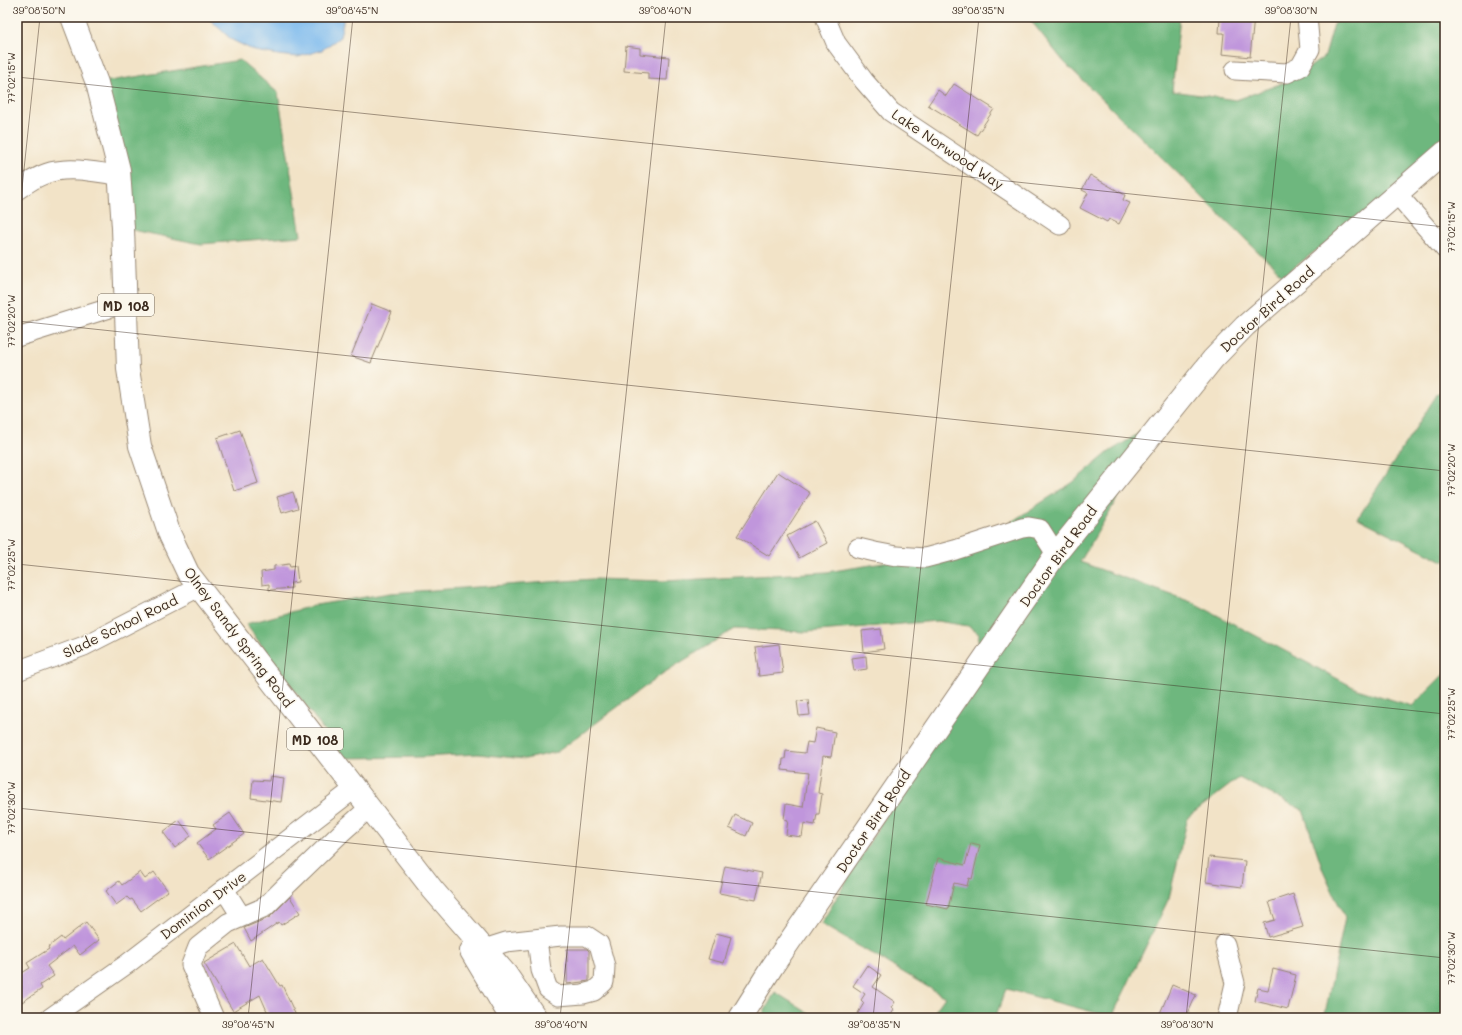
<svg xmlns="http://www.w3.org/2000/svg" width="1462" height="1035" viewBox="0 0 1462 1035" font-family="Mali,sans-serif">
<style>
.forest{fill:#6eb77e;stroke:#54704e}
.water{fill:#7bbaee;stroke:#5b7286}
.building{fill:#c096dc}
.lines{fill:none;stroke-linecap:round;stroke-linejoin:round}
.minor-casing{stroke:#968672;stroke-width:21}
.major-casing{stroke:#968672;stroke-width:24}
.minor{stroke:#fff;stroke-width:19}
.major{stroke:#fff;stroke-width:22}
.ticks{fill:none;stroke:#3b2a1e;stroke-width:1;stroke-opacity:0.45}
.labels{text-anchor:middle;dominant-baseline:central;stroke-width:3;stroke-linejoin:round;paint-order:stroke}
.shield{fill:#fbf7ec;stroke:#75685c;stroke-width:1}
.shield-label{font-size:13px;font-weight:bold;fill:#3b2a1e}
.street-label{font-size:14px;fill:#3b2a1e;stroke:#fbf7ec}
.neatline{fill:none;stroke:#3b2a1e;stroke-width:1.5}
.ticks-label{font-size:10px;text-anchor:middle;fill:#3b2a1e}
</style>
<rect width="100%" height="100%" fill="#fbf7ec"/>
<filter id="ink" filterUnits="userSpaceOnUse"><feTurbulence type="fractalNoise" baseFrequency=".025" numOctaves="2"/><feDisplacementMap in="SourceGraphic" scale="8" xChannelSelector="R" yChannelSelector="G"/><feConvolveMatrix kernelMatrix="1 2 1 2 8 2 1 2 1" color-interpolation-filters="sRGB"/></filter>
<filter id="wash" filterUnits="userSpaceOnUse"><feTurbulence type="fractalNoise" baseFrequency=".012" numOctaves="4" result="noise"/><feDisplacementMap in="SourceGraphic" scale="16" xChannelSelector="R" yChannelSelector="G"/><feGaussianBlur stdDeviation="0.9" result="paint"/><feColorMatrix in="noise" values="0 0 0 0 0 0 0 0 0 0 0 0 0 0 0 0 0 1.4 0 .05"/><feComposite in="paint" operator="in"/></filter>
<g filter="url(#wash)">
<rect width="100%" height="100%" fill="#f2e3c7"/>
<path class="forest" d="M1028,17H1180L1172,91L1236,100L1294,79L1325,56L1336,17H1445V152L1283,276L1064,62Z
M240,60L278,93L301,236L201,244L123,228L97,83Z
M1438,393L1445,395V562L1358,518Z
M1165,417L1080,562L1194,603L1357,689L1412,706L1445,673V1018H1324L1345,918L1323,870L1303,810L1239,778L1188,817L1169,898L1112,1017L1006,989L995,1018H930L945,997L821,924L945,715L975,674L979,634L968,626L937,621L807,632L734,629L662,674L557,752L525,759L478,754L422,757L344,758L246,624L316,605L390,593L593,579L665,581L827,572L940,554L1008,524L1072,483L1109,452Z
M775,992L816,1018H761Z"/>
<path class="water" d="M207,17H344L340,37L322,50L298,57L278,55L255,51L232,40Z"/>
<g id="blocks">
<path class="building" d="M1229,17H1254L1250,57L1222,54L1224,33H1219L1220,18L1229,19Z
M626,46L640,48V54L669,57L667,80L648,79V73L624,71Z
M954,84L994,109L977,135L928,105L938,90L946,96Z
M1090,175L1125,195L1123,200L1130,203L1119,224L1109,219L1107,222L1080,208L1088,193L1082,190Z
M372,304L392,312L371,363L351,356Z
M240,430L258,483L234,491L217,438Z
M778,472L810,493L769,556L737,536Z
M293,492L298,508L282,513L277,497Z
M815,521L827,543L799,558L787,536Z
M289,564L290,567L296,566L298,582L291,583L292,588L269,590V584L262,585L261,572L274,570V566Z
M881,629L884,649L864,652L862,631Z
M779,644L783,673L759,676L755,647Z
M866,656L867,669L854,671L852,658Z
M808,700L810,715L799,716L797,701Z
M816,728L835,732L831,757L823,756L818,793L822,794L819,814H817L815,825L804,823L802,837L786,835L788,820L784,819L786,804L803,807L808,773L782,770L783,759H785L786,751L805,753L807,742L813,743Z
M270,776L284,778L281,802L251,798L253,780L269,781Z
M230,813L244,834L209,859L197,843L216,829L213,825Z
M735,815L752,823L746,836L729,828Z
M179,820L191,836L175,848L163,832Z
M971,843L980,845L972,879L969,878L967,886L954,883L948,909L926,904L938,858L965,865Z
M1209,857L1245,861L1242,887L1206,882Z
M725,866L762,873L756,900L719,893Z
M140,872L145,879L154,872L168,891L141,911L132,899L130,900L127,897L116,905L106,891L119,881L122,885Z
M1293,894L1303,927L1268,937L1264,923L1275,920L1269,902Z
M290,897L300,913L281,925L279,922L251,941L244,928L270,917Z
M86,922L99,940L80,955L73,946L47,966L54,976L40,985L42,989L22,1002L17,994V976L30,968L27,963L49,949L48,947L61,937L63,940Z
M716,933L731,937L724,963L708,959Z
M236,944L249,966L263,958L280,986L282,985L297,1018H270L260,995L233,1011L204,963Z
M567,949H587L589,951V981L567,984Z
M867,965L881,975L873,987L895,1002L891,1008L894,1010L889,1018H855L864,1003L861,1000L865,994L853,986Z
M1273,969L1296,975L1288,1009L1255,1001L1258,988L1268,990Z
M1172,985L1196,995L1186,1018H1158Z"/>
</g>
</g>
<g filter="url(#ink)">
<use href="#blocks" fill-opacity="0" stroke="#968672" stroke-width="1"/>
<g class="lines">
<g class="minor-casing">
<path id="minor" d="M825,17L836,43L864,81L891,112L1060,225
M1235,70L1287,73L1300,67L1310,49L1307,17
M17,190C29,182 42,173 56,171C76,167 99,173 119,175
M1397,194L1445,249
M17,337L126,303
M858,548L875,552L896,556L925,558L955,550L1022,528L1029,527L1040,529L1056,554
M17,671L84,646L199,587
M224,889L241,916
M1225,944L1235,983L1227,1018
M484,949L506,942L561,936H587L599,944L605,966L604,982L594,991L583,994L558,996L548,989L541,970L537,939
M50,1018L127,964L354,789
M214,1018L191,965L198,947L228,923L265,907L286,886L342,832L369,808"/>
</g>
<g class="major-casing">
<path id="major" d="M72,17L97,83L119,170L123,228L128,369L140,446L170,535L188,573L433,890L506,974L536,1018
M471,951L511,1018
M740,1018L772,967L1056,554L1213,359L1245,326L1445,152"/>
</g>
<use href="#minor" class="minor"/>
<use href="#major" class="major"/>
</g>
</g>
<path class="ticks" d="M17,77L1445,227M17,236L40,17M17,321L1445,471M17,564L1445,714M17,808L1445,958M248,1018L353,17M560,1018L666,17M873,1018L979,17M1186,1018L1291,17"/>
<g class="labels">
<g class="shield">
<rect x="98" y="294" width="56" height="22" rx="3"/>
<rect x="287" y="728" width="56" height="22" rx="3"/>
</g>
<g class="shield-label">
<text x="126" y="305">MD 108</text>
<text x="315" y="739">MD 108</text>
</g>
<g class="street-label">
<text transform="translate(948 149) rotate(34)">Lake Norwood Way</text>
<text transform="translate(1267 309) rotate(-42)">Doctor Bird Road</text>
<text transform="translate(1058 556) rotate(-54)">Doctor Bird Road</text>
<text transform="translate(120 626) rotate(-26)">Slade School Road</text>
<text transform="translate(239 637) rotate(53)">Olney Sandy Spring Road</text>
<text transform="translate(873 821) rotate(-56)">Doctor Bird Road</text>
<text transform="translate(203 905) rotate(-37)">Dominion Drive</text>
</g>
</g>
<rect width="1462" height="1035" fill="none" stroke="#fbf7ec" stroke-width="44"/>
<rect x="22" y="22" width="1418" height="991" class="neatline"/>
<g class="ticks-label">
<text x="39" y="14">39°08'50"N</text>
<text x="352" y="14">39°08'45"N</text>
<text x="665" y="14">39°08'40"N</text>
<text x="978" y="14">39°08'35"N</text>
<text x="1291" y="14">39°08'30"N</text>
<text transform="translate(11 78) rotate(-90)" y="4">77°02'15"W</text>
<text transform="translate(1451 227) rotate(-90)" y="4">77°02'15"W</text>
<text transform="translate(11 321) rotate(-90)" y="4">77°02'20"W</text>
<text transform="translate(1451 470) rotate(-90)" y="4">77°02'20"W</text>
<text transform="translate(11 565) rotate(-90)" y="4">77°02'25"W</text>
<text transform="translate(1451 714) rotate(-90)" y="4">77°02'25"W</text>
<text transform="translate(11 808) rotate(-90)" y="4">77°02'30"W</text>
<text transform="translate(1451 958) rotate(-90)" y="4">77°02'30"W</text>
<text x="248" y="1028">39°08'45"N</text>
<text x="561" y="1028">39°08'40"N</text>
<text x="874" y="1028">39°08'35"N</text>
<text x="1187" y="1028">39°08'30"N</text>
</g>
</svg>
